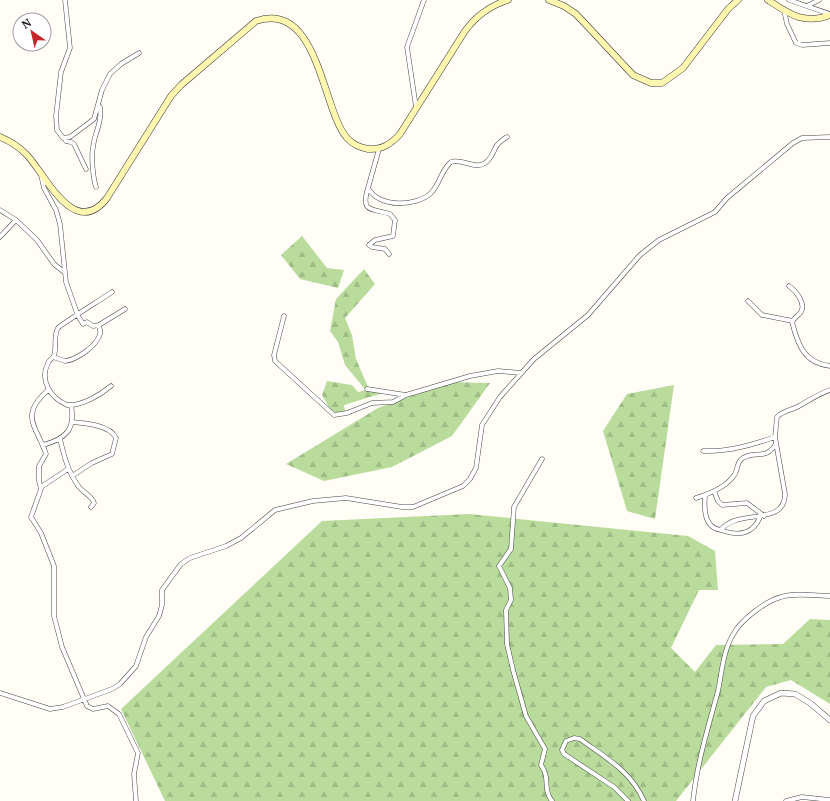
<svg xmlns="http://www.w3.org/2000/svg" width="830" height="801" viewBox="0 0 830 801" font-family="'PT Serif',serif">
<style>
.forest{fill:url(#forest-firs)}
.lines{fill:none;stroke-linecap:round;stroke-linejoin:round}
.minor-casing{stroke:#444;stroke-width:5}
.tertiary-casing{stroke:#444;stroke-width:6}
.secondary-casing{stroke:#333;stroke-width:7}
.minor{stroke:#fff;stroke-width:4}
.tertiary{stroke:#fff;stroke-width:5}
.secondary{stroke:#fff6b0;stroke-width:6}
</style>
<defs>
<pattern id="forest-firs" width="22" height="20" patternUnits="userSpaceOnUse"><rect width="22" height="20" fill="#b9dc9c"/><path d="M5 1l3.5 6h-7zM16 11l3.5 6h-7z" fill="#9ebc85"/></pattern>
</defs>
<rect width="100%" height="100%" fill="#fffdf5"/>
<path class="forest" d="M302,236L327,268L344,270L338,288L300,279L281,255Z
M364,269L375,284L345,318L352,335L356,359L368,387L364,388L345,365L338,342L330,331L336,299Z
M327,381L352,385L358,392L375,388L383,393L344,405L345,411L334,416L322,395Z
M451,382L490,383L452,436L392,467L324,481L286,464L378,408Z
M674,385L655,519L627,511L603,431L627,394Z
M469,514L688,536L715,551L718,590H699L671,648L695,672L716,645L783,644L810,619L830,620V704L791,680L766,687L676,801H165L121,709L322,521Z"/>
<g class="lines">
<g class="minor-casing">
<path id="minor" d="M65,0L70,48L61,72L56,116L57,130L63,138L70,137L94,119L102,90L110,74L121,64L139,53
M789,0L830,14
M807,6L819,0
M784,10L787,24L796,43L802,45L830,43
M416,107L407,47L424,0
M65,139L66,141L71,142L74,144L86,169
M379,149L368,188C379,208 416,207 431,193C440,184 441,170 451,162C462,158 475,170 485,163C492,159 493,151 497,145C500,142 503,139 507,137
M41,175L44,188L56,210L60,224L66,282L78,316L83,324L87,322L93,326L99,325
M96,187C93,178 91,156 93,147C95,131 102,124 100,107
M368,188C360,214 373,208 390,214L395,220L393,236L375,240L369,245L372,247L385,249L389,254
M0,210L16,220
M0,237L16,220L37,240L54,264L64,272
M789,286C796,291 806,303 801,312C798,316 794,318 792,322C798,345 804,363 830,366
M748,301L762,315L793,321
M284,316L274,355L275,361L334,415L347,413L372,403L393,402L406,395L470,376L498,371L521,373
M53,357L65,361C76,360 97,346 100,334C101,331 99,328 99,325L125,309
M111,386C100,395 82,406 67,405C51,398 39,381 48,363C49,360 53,358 54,356C57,347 53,336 58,328C60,325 105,297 112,292
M367,389L406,395
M48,390C19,416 36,425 46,454L39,466V481L41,489L31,517L41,533L54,566V616L62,647L87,706L93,709L108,706L119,714L138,753L134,774L136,801
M60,439C64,456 68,472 79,487C84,493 92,496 94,503L91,507
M43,445C65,439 76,430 71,405
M703,451C728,452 752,445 775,437
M542,459L514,507L511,549L499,566L510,588L511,600L506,610L507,644L513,670L526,716L545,749L541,765C551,779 542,788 552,801
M72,476L92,463L112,454L116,438C110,425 85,423 72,422
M41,487L68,469
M714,491L718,501L722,505L747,503L764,516
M705,495C704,509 704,528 721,530C737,508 785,527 785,494L775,437L777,417C782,411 792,410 799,406C810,400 818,394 830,390
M696,498C709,494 727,487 735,474C738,468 737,461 743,458C756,450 765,461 776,444
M721,530C737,536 753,535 760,517
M0,693L50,709L63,707L112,689L120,684L136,666L146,637L159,616L162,605V590L181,564L190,558L226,546L241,538L275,510L313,501L346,498L402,507H413L463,486L470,479L476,468L482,425L500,397L534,359L588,315L640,255L659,240L715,212L727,198L793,143L802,138L830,137
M628,801L614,787L564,754L562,750L566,741L574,738L580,739C606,758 631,771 644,801
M693,801C697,763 708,728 718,691C722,672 723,650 734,633C742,619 766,601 781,597C796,592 815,596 830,596
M786,801L802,797L830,800"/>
</g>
<g class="tertiary-casing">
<path id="tertiary" d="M735,801L753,716L764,701L781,693L795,694L810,703L830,720"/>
</g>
<g class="secondary-casing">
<path id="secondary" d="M549,0L564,6L576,14L633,75L651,83H662L683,68L728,9L738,0
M768,0C789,14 804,25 830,15
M0,137C10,141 18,146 26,154C45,173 74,241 107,198L171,96L181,85L256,21C319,0 322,110 347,138C353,145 360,147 368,149C382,150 391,144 400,134L465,31C476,16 489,6 508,0"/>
</g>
<use href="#minor" class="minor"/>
<use href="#tertiary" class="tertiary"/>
<use href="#secondary" class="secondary"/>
</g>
<g transform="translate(32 32) rotate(326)"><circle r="19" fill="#ffffff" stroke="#a0a0a0"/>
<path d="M0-3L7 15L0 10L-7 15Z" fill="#c4262e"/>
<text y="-6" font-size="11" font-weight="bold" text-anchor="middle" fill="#111111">N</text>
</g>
</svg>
